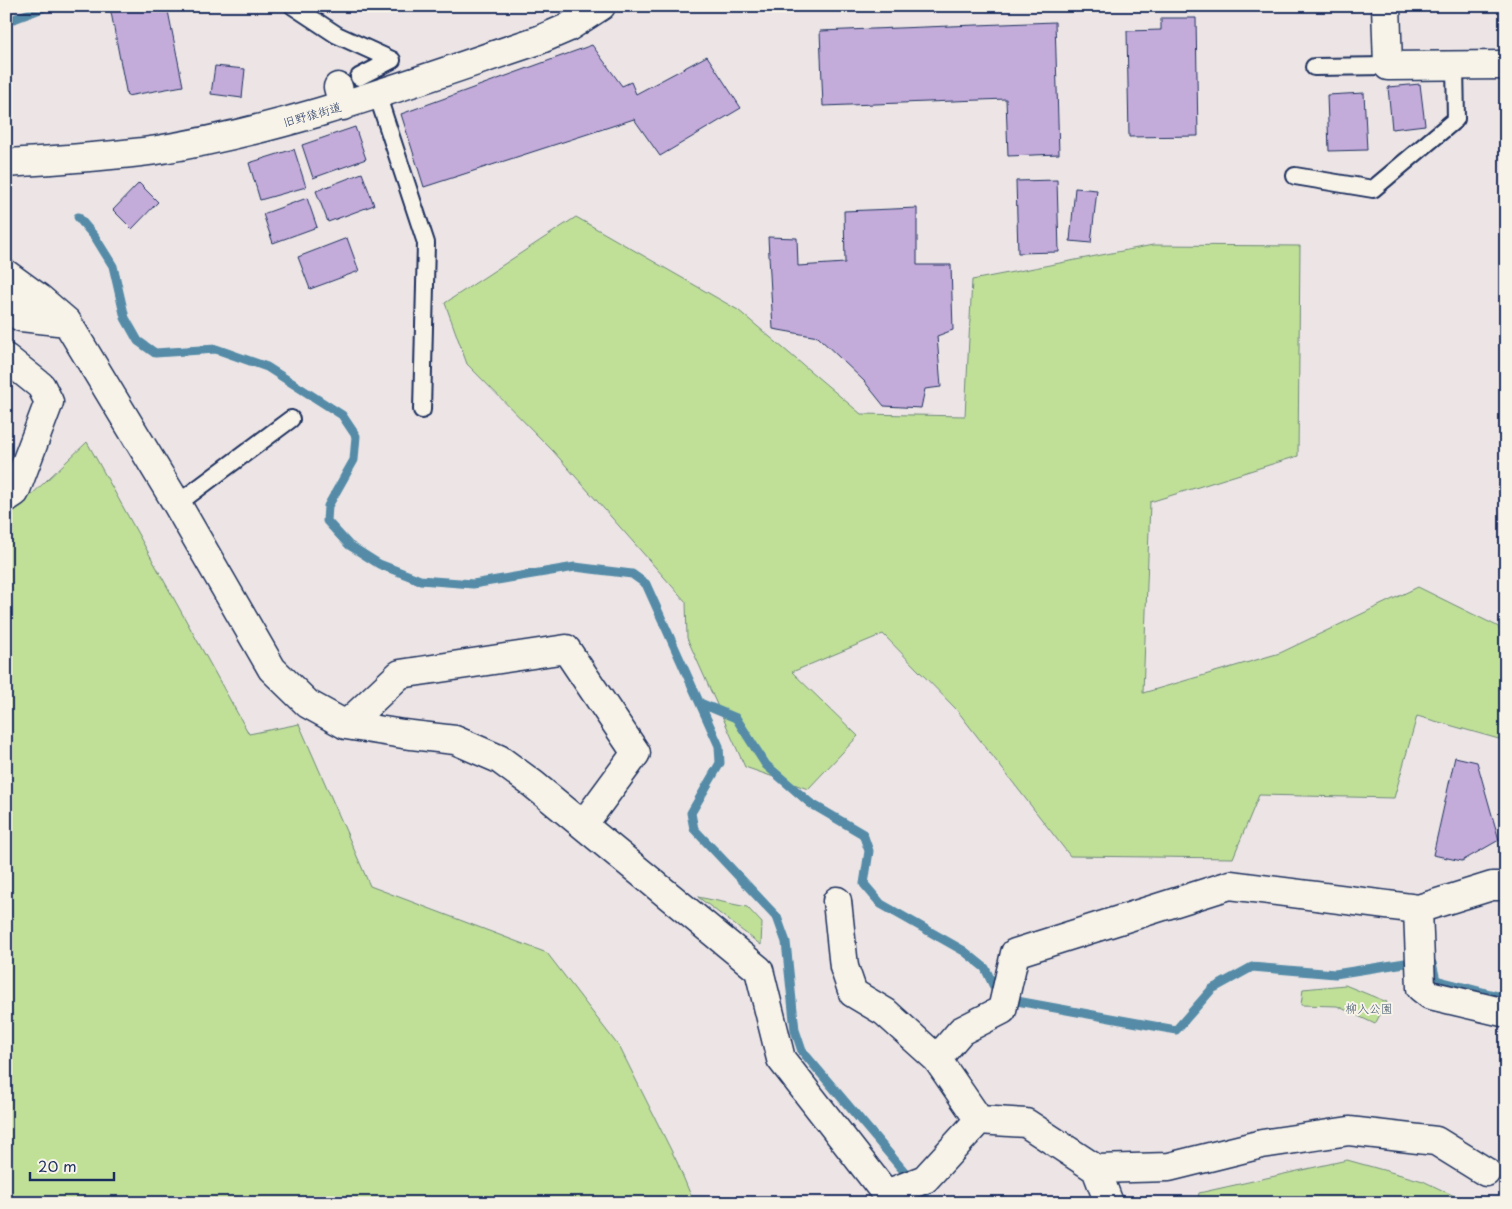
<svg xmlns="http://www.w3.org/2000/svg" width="1512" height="1209" viewBox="0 0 1512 1209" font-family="'Playpen Sans','Klee One',sans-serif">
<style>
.green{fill:#c0e098;stroke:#6e887b}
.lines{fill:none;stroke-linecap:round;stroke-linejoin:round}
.stream{stroke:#548ba7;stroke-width:9}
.building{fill:#c4acda;stroke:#1b2f5e}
.lane-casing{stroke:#1b2f5e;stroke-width:20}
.street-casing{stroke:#1b2f5e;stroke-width:31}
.secondary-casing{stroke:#1b2f5e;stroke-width:31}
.lane{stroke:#f7f3e8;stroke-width:16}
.street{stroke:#f7f3e8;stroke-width:28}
.secondary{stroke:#f7f3e8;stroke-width:28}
.labels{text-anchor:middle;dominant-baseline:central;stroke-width:4;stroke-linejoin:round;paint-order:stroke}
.street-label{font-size:12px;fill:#1b2f5e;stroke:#f7f3e8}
.park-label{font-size:12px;fill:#3c526a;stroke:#f7f3e8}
</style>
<rect width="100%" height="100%" fill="#ede5e5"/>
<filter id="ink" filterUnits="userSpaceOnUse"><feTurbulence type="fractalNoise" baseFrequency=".02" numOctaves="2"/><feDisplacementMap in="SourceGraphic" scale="10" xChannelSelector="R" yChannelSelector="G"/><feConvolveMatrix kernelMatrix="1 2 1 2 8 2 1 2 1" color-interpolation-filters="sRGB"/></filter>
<g filter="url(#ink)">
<path class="green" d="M576,217L738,310L861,414L965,416L972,280L1153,245L1300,246L1298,456L1150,502L1143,693L1280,653L1418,587L1497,626L1506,636V741L1417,716L1394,798L1259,795L1233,858L1070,856L956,709L883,634L792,672L858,736L808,789L745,767L687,638L686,602L553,451L467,364L445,303Z
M87,442L249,734L299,724L370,886L547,953L620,1048L677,1162L694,1203H6V519Z
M698,897L747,907L762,923L761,945Z
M1345,985L1387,1002L1375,1024L1337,1006L1301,1005L1303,989Z
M1347,1160L1423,1181L1469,1203H1197L1199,1193Z"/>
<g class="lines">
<path class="stream" d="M6,22L48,6
M78,217L95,237L113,266L125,318L138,341L155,353L216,349L267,367L342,415L356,436L354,460L328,506L327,521L349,545L379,564L420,580L473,584L575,567L632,574L646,584L719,746L720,763L691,813L694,829L777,917L786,942L795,1030L802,1051L925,1196L927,1203
M700,703L736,718L766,765L810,803L863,834L869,851L864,884L881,904L964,951L985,968L995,989L1017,1001L1176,1030L1212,989L1252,967L1335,974L1418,961
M1432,963L1436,980L1506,998"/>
</g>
<path class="building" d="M115,6H167L183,86L127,96L110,7Z
M1161,18H1196L1198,136L1129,137L1127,31L1161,30Z
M1055,22L1059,154L1008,156L1006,99L823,106L820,31Z
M592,45L622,86L631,82L636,94L707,56L741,108L660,156L634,119L424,187L401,114Z
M215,66L245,69L242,98L211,94Z
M1420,84L1425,125L1392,129L1388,87Z
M1364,93L1367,150L1329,151L1327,95Z
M355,127L366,159L313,178L302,145Z
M294,149L306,187L260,200L249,163Z
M362,173L374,205L328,222L316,191Z
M1057,180L1059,252L1018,253L1016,181Z
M139,183L158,202L132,229L113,210Z
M1075,188L1097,190L1091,243L1070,241Z
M307,198L317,227L273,243L263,214Z
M917,208V265H951L953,330L937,336L941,387L925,389L921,408L884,406L864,381L818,337L773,329L768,237L797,238L798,266L845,263L844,211Z
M347,238L359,271L310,289L298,257Z
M1455,757L1477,762L1499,840L1462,861L1433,855Z"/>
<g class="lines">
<g class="lane-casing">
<path id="lane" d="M293,6L337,35L392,60
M1314,67L1388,66
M359,77L392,60
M377,94L426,243L422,410
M1295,176L1373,189L1456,119L1455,66
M177,504L291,419"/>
</g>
<g class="street-casing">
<path id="street" d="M1386,6L1388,66L1506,65
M338,87L343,106
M6,274L39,298L67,322L177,504L272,669L308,704L346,725L403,734L455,740L499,759L533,784L759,970L781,1059L886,1194L887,1203
M6,307L21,317L67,322
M6,358L41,386L49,402L15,492L6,498
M346,725L400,674L566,649L636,753L583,825
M1506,886H1492L1418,909L1421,988L1430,995L1506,1013
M837,901L844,967L853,993L885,1012L937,1059
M979,1120L1026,1123L1096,1169L1169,1167L1262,1144L1349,1131L1436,1141L1486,1172
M1096,1169L1109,1203
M886,1194L925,1179L979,1120L937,1059L961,1031L1002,1010L1015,953L1230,885L1418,909"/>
</g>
<g class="secondary-casing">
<path id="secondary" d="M6,163C56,160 107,157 157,150C288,129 413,82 539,40L567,28L601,6"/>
</g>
<use href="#lane" class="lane"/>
<use href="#street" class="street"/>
<use href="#secondary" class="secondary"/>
</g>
</g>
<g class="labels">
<g class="street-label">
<text transform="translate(312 114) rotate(-16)">旧野猿街道</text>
</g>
<g class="park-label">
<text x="1369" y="1008">柳入公園</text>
</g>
</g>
<rect width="1512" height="1209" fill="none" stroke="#f7f3e8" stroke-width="25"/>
<rect x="12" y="12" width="1487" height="1184" fill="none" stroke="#1b2f5e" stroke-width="2" filter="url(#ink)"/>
<path d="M30 1172v8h84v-8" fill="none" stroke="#1b2f5e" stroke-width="2.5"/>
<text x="38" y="1172" font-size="15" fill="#1b2f5e" stroke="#f7f3e8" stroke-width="4" paint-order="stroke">20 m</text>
</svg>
